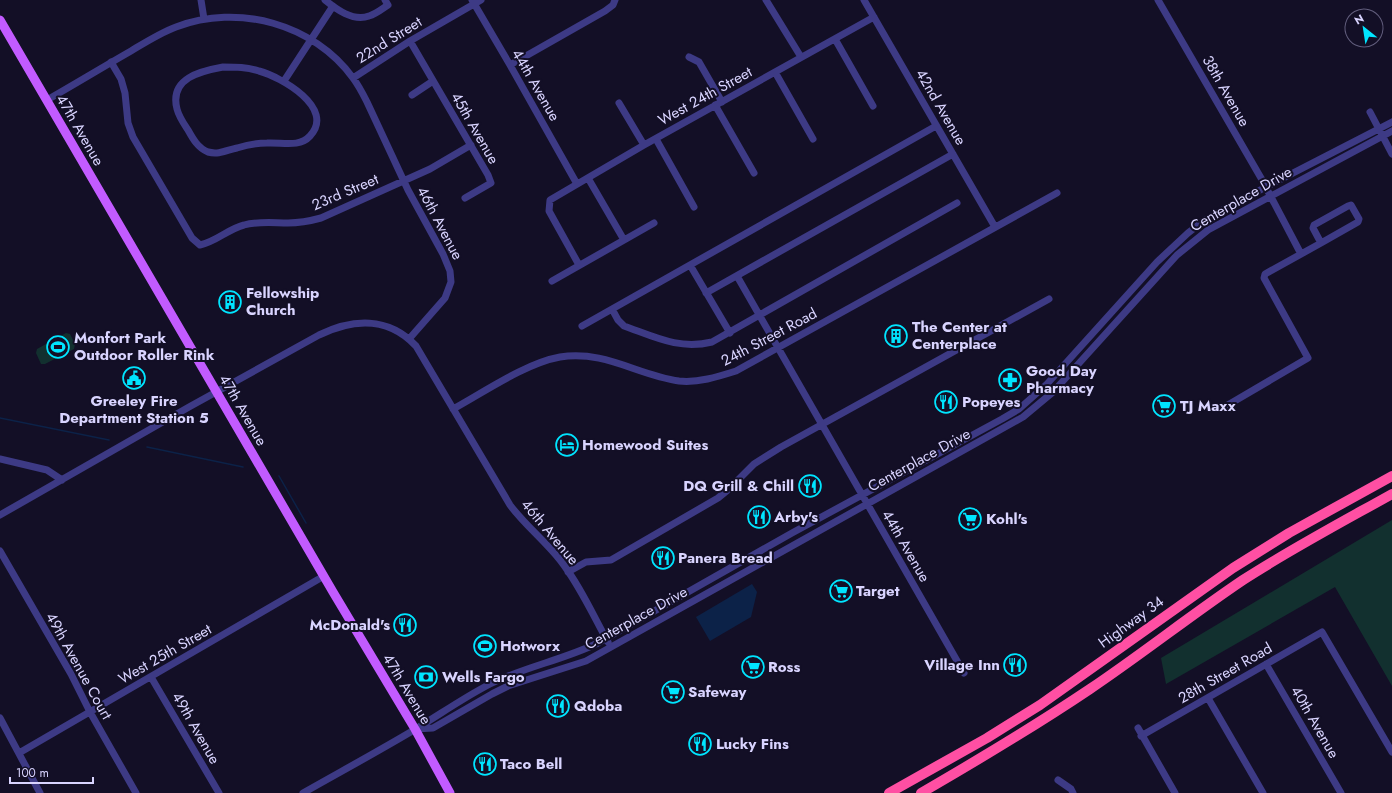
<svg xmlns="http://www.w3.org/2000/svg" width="1392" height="793" viewBox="0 0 1392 793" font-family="Jost,sans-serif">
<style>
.green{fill:#12302f}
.water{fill:#0c2248}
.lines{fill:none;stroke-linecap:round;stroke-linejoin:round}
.stream{stroke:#0c2248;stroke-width:1.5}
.minor{stroke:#3d3a85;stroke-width:7}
.major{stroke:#c25bff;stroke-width:9}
.highway{stroke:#ff4fa3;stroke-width:10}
.labels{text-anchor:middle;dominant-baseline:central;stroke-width:4;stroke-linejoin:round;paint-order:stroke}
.street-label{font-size:15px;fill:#d9d4ff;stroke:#130f26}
.poi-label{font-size:15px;font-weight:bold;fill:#d9d4ff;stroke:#130f26;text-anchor:start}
</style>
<rect width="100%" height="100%" fill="#130f26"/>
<path class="green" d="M66,333L70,334L75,344L74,349L45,364H41L36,353L37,349Z
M1392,520V686L1335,587L1166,684L1161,658Z"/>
<path class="water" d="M752,584L757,592L751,617L710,641L696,617Z"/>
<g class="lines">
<path class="stream" d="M0,418L109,440
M147,447L243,467
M279,476L306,523"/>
<path class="minor" d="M201,0L204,19
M325,0C336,9 353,22 369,16C376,14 382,9 388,5L385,0
M472,0L510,65L577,184
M766,0L801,57
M864,0L995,227
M1158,0L1261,178L1301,254
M835,39L873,106
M410,41L488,175L491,183L465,198
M689,57L699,62L722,102
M111,62L121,79L125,93L128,123L133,137L192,238L200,245C216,242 228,229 244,225C258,221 274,223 288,223C299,223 310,221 321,218L430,169L471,145
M510,65L605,11L613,5L615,0
M223,67C236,67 247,67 259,71C281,77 336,108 310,136C299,148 282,142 267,143C257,143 247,145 237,148C227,150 219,155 208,152C198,148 193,139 188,130C184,124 179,117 177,109C169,78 201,71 223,67Z
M775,72L813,139
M353,78L410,41L481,0
M284,81L333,6
M412,95L433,81
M47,100C75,84 103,67 131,51C146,42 160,33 176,27C238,3 314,24 353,78C359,86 363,94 367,102L408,190L443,254L450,271L451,282L445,298L409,339
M619,103L644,145
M715,105L754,173
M1370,112L1392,154
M656,139L694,207
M588,178L624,240
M579,265L549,211L550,200L644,145L874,17
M690,265L730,333
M737,276L964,673
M552,281L654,223
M706,293L953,154
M612,309L618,320L624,326C655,337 679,350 712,342L957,203
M582,326L936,126
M453,409C484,392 526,363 560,357C605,350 637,375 679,381C698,383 717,377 736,371L1057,193
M1221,409L1308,358L1264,278L1265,274L1321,243L1313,228L1314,225L1348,206L1351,205L1359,219L1358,222L1321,243
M0,459L47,470L62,480
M0,515L189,407L319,335C352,319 388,316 416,346L510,505C525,525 544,540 560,560C579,584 593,615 608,642
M0,551L71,674L90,712L136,793
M568,572L586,562L611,560L718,498L729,489L754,464L781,447L1049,299
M1266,664L1341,793
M151,677L219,793
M1208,698L1263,793
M0,718L40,793
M1138,728L1175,793
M415,729L433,728L492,694L508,686L586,661L1023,417L1053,392L1177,255L1208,230L1392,131
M1141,736L1322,632L1392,752
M19,753L324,576
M1058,780L1071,789L1073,793
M303,793C340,772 377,752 414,730C439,715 463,698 490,684C524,667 563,660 598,643L792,533L1002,419L1019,409L1047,384L1157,262L1188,233L1202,222L1233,204L1392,122"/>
<path class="major" d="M0,20L333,592L415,729L450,793"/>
<path class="highway" d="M889,793L987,738L1040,705L1233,568L1289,533L1392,476
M921,793C978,760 1035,726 1090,689C1142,654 1191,615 1243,580C1291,549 1342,522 1392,494"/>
</g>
<defs>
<g id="building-ring" transform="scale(1.15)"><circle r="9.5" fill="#130f26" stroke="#00e5ff" stroke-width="1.5"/><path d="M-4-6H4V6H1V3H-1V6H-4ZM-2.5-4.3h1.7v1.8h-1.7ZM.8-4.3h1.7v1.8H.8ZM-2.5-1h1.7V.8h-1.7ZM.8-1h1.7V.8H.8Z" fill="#00e5ff"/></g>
<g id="stadium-ring" transform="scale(1.15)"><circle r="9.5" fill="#130f26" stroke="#00e5ff" stroke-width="1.5"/><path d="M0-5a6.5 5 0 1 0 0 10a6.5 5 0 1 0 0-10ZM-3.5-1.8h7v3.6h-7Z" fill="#00e5ff"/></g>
<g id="civic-ring" transform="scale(1.15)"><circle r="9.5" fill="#130f26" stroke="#00e5ff" stroke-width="1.5"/><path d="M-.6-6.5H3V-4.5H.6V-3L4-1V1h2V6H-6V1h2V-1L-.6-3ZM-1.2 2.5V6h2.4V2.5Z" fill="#00e5ff"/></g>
<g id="pharmacy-ring" transform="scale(1.15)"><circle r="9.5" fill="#130f26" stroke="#00e5ff" stroke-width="1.5"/><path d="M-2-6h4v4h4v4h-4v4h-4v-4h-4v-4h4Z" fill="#00e5ff"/></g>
<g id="restaurant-ring" transform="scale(1.15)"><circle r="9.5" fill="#130f26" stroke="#00e5ff" stroke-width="1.5"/><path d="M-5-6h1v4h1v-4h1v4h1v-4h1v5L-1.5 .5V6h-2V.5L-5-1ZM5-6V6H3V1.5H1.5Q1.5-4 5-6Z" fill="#00e5ff"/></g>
<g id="supermarket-ring" transform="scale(1.15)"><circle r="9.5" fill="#130f26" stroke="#00e5ff" stroke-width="1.5"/><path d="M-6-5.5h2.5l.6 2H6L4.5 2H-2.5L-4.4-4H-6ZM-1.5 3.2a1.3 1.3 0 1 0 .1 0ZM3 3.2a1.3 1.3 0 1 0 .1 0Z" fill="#00e5ff"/></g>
<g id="hotel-ring" transform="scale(1.15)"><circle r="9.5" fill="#130f26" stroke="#00e5ff" stroke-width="1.5"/><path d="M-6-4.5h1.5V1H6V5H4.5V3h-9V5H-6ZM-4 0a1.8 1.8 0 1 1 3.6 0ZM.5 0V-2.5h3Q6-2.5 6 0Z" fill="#00e5ff"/></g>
<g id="bank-ring" transform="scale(1.15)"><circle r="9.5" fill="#130f26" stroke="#00e5ff" stroke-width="1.5"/><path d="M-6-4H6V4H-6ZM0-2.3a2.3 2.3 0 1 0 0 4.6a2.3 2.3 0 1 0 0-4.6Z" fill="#00e5ff"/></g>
</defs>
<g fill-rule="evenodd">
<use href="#building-ring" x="230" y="302"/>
<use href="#building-ring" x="896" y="336"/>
<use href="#stadium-ring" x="58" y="347"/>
<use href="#civic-ring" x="134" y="378"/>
<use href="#pharmacy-ring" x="1010" y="380"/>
<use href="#restaurant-ring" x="946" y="402"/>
<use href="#supermarket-ring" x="1164" y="406"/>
<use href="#hotel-ring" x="567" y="445"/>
<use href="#restaurant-ring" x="810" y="486"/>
<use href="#restaurant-ring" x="759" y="517"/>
<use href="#supermarket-ring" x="970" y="519"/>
<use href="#restaurant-ring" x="663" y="558"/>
<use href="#supermarket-ring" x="841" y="591"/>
<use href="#restaurant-ring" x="405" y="625"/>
<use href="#stadium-ring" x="485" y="646"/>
<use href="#restaurant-ring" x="1015" y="665"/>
<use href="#supermarket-ring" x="753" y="667"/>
<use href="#bank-ring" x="426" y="677"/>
<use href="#supermarket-ring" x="673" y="692"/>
<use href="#restaurant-ring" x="558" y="706"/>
<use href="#restaurant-ring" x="700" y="744"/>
<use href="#restaurant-ring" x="485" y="764"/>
</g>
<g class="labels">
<g class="street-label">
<text transform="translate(389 40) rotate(-32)">22nd Street</text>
<text transform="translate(536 85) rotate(60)">44th Avenue</text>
<text transform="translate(1226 91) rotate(60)">38th Avenue</text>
<text transform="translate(705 96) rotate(-29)">West 24th Street</text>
<text transform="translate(941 107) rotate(60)">42nd Avenue</text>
<text transform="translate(475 128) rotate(60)">45th Avenue</text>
<text transform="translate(80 130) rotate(60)">47th Avenue</text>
<text transform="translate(345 192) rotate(-23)">23rd Street</text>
<text transform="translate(1241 199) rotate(-30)">Centerplace Drive</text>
<text transform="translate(440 223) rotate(62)">46th Avenue</text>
<text transform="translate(769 337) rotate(-28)">24th Street Road</text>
<text transform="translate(243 410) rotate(60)">47th Avenue</text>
<text transform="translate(919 460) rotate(-29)">Centerplace Drive</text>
<text transform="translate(550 532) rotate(50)">46th Avenue</text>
<text transform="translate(906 546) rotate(60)">44th Avenue</text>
<text transform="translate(636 618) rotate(-29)">Centerplace Drive</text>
<text transform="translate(1131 622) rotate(-36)">Highway 34</text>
<text transform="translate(165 654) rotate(-30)">West 25th Street</text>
<text transform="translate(79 666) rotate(61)">49th Avenue Court</text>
<text transform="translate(1225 673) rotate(-30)">28th Street Road</text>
<text transform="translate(407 689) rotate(59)">47th Avenue</text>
<text transform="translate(1315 722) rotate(60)">40th Avenue</text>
<text transform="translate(196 728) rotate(60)">49th Avenue</text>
</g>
<g class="poi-label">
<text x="246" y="293">Fellowship<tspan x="246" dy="17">Church</tspan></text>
<text x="912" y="327">The Center at<tspan x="912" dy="17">Centerplace</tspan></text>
<text x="74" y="338">Monfort Park<tspan x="74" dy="17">Outdoor Roller Rink</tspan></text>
<text x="1026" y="371">Good Day<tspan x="1026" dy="17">Pharmacy</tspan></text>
<text x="134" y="401" text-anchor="middle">Greeley Fire<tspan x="134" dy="17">Department Station 5</tspan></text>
<text x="962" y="402">Popeyes</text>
<text x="1180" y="406">TJ Maxx</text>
<text x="582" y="445">Homewood Suites</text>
<text x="794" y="486" text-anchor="end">DQ Grill &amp; Chill</text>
<text x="774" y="517">Arby's</text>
<text x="986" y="519">Kohl's</text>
<text x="678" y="558">Panera Bread</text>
<text x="856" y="591">Target</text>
<text x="390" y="625" text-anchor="end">McDonald's</text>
<text x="500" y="646">Hotworx</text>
<text x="1000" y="665" text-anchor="end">Village Inn</text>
<text x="768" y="667">Ross</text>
<text x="442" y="677">Wells Fargo</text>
<text x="688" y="692">Safeway</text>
<text x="574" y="706">Qdoba</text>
<text x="716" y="744">Lucky Fins</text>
<text x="500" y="764">Taco Bell</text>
</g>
</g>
<g transform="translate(1364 28) rotate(330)"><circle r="19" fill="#130f26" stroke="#625e7d"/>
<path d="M0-3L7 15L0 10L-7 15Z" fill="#00e5ff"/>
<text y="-6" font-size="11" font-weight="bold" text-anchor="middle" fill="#d9d4ff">N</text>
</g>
<path d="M10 777v6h83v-6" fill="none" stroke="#d9d4ff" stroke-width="2"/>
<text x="16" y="777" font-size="12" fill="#d9d4ff" stroke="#130f26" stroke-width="3" paint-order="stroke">100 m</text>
</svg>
